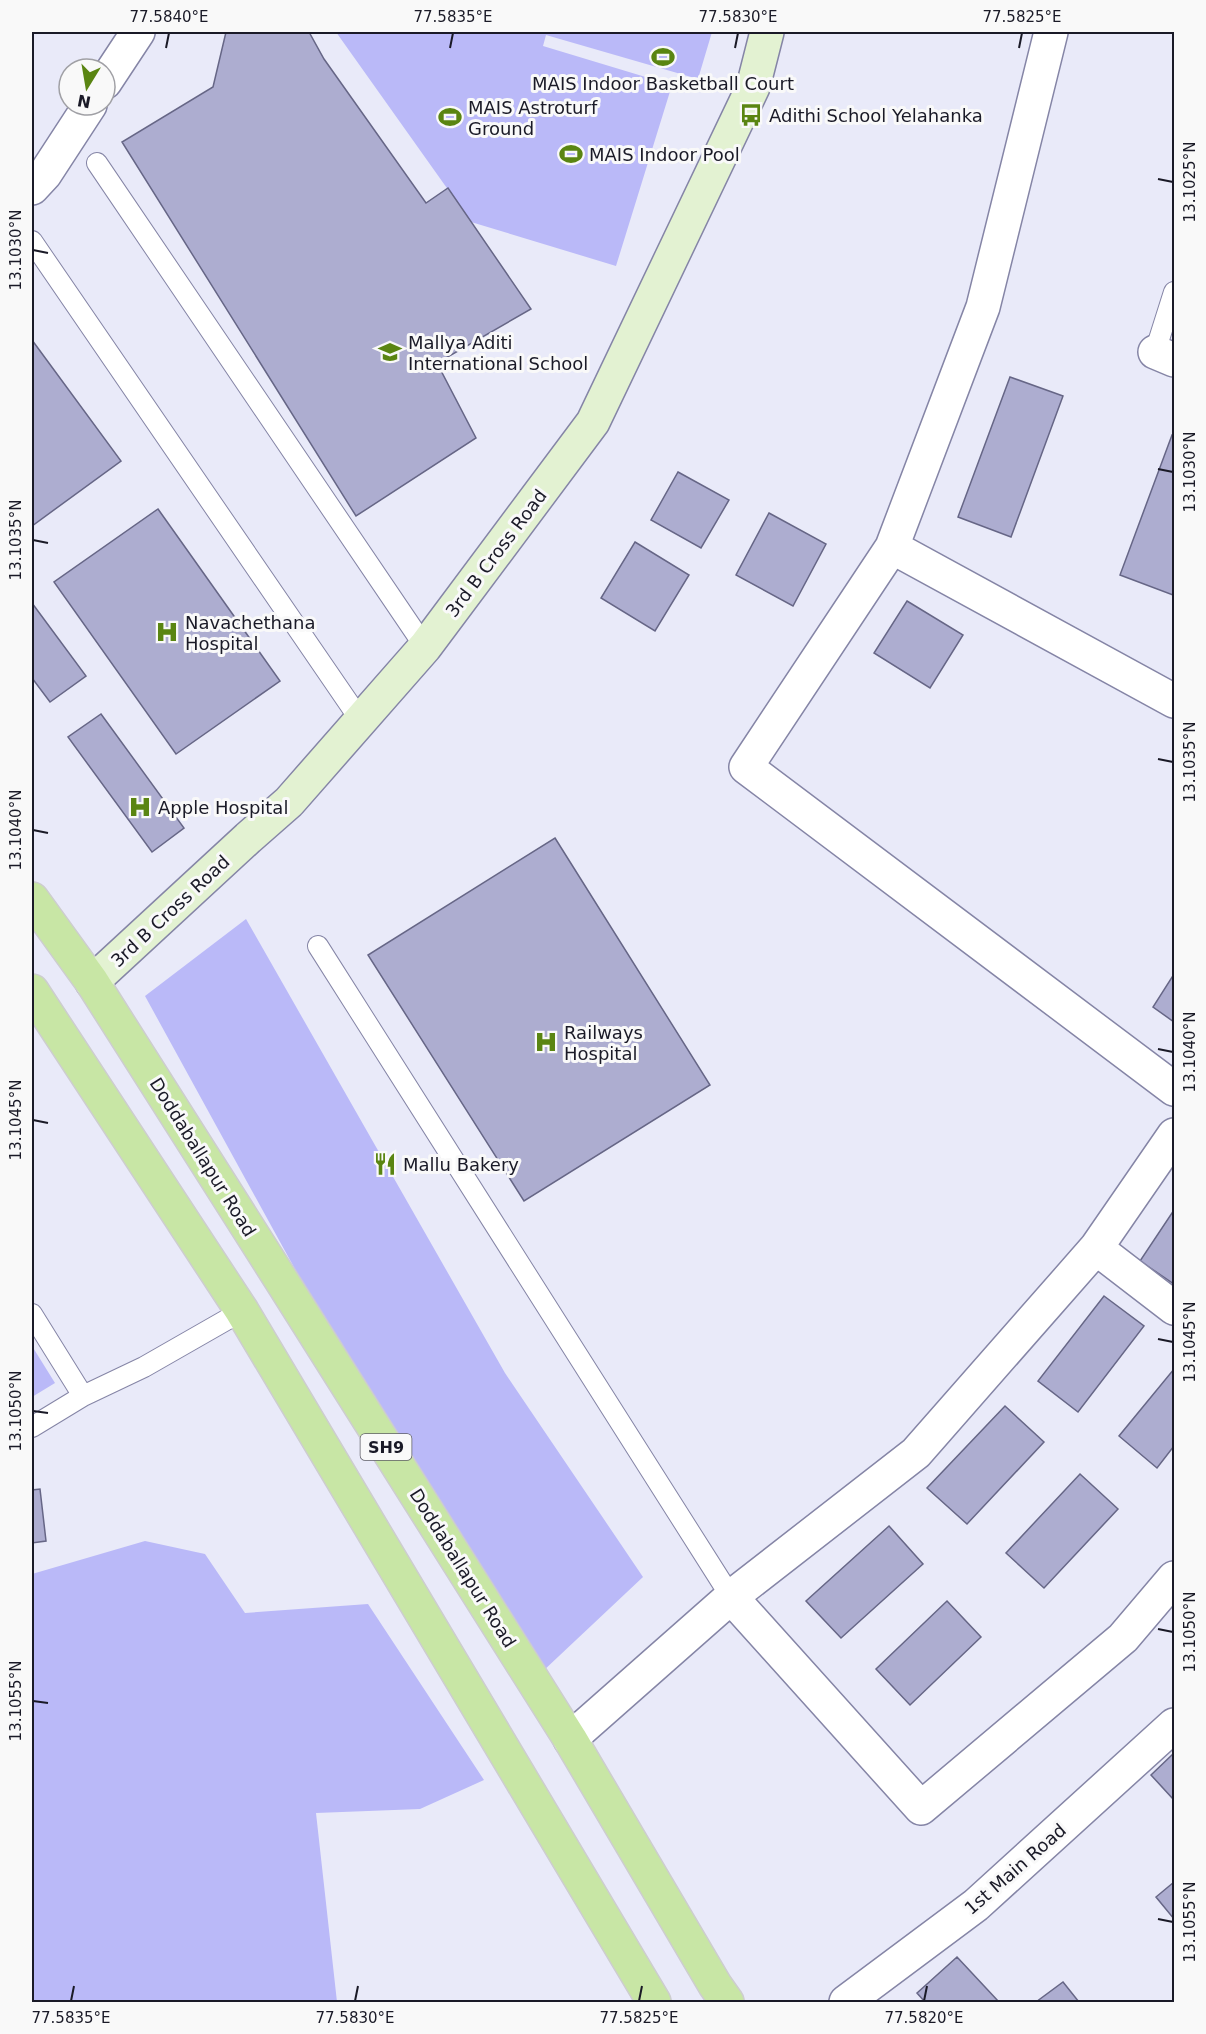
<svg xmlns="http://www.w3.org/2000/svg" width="1206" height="2034" viewBox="0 0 1206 2034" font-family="'DejaVu Sans',sans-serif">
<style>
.green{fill:#bab9f8}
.building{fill:#adadd0;stroke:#666686;stroke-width:1.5}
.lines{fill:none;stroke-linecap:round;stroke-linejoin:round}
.lane-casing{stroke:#8585a6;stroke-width:22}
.street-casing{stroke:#8585a6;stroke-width:36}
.secondary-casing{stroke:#8585a6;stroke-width:36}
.primary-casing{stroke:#cdcdcf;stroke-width:36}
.lane{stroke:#fff;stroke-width:20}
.street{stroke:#fff;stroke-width:33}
.secondary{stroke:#e3f2d2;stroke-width:33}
.primary{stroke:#c8e6a5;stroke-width:33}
.ticks{fill:none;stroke:#1a1a27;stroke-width:2}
.labels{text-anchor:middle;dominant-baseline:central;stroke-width:6;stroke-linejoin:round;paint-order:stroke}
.shield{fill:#f9f9f9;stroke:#5d5d66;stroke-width:1.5}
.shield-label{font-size:16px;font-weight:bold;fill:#1a1a27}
.poi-label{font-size:18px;fill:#1a1a27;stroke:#f9f9f9;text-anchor:start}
.street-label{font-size:18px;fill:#1a1a27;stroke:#f9f9f9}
.neatline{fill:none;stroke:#1a1a27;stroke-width:2}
.ticks-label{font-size:15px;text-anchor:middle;fill:#1a1a27}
</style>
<rect width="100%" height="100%" fill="#e9eaf9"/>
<path class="green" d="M336,32H712L698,79L546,35L543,46L672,85L616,266L471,222Z
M246,919L505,1373L643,1577L525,1688L145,996Z
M32,1346L55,1383L32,1397Z
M145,1541L205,1554L245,1613L368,1604L484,1780L420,1809L316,1813L337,2002H32V1574Z"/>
<path class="building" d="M226,32H309L324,59L426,203L448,188L531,309L437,363L476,438L356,516L122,142L213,87Z
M32,340L121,461L32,526Z
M1010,377L1063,396L1011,537L958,517Z
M1172,435L1174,436V589L1173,595L1120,575Z
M678,472L729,500L701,548L651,520Z
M158,509L280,681L176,754L54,582Z
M769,513L826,544L793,606L736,575Z
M635,542L689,575L655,631L601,598Z
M907,601L963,635L930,688L874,653Z
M32,603L86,676L50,702L32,678Z
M101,714L184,828L152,852L68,737Z
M555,838L710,1085L524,1201L368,955Z
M1174,974V1022L1153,1007Z
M1174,1210V1284L1140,1261Z
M1104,1296L1144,1326L1078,1412L1038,1381Z
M1174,1369V1446L1157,1468L1119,1436Z
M1005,1406L1044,1442L967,1524L927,1488Z
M1080,1474L1118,1509L1044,1588L1006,1553Z
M40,1489L46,1541L32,1543V1490Z
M889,1526L923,1564L841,1638L806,1601Z
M947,1601L981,1637L910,1705L876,1669Z
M1174,1753V1800L1151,1775Z
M1174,1882V1919L1156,1897Z
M957,1957L999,2002H925L917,1993Z
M1063,1982L1079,2002H1036Z"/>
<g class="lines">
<g class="lane-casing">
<path id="lane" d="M97,163L425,647
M32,241L361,721
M1155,352L1174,292
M318,946L731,1597
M32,1314L83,1396
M32,1427L83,1396L144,1367L242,1311"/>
</g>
<g class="street-casing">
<path id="street" d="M1051,32L983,307L892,547L1174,701
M105,82L138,32
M32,188L45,174L90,105
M1155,352L1174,360
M892,547L746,767L1174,1089
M1096,1248L1174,1308
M731,1597L921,1808L1123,1638L1174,1578
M570,1739L731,1597L916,1453L1096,1248L1174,1135
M846,2002L976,1905L1174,1725"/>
</g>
<g class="secondary-casing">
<path id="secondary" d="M92,982L248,838L289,802L425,647L593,422L753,87L767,32"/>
</g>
<g class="primary-casing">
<path id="primary" d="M32,899L92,982L283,1283L570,1739L715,1985L727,2002
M32,991L242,1311L654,2002"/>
</g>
<use href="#lane" class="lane"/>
<use href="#street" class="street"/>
<use href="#secondary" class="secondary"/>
<use href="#primary" class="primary"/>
</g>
<path class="ticks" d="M166,48L169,33M450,48L453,33M735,48L738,33M1019,48L1022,33M1158,179L1173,182M33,250L48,253M1158,469L1173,472M33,540L48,543M1158,759L1173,762M33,830L48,833M1158,1049L1173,1052M33,1120L48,1123M1158,1339L1173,1342M33,1411L48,1413M1158,1629L1173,1632M33,1701L48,1703M1158,1919L1173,1922M71,2001L74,1986M355,2001L358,1986M639,2001L642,1986M924,2001L927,1986"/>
<defs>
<g id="stadium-bare" transform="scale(1.8)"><path d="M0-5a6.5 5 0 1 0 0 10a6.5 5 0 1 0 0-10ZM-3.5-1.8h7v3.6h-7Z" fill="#5a8512" stroke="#f9f9f9" stroke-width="2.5" paint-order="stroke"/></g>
<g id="bus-bare" transform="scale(1.8)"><path d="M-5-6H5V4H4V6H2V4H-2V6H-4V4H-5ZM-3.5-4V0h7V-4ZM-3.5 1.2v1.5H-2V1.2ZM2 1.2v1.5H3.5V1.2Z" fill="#5a8512" stroke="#f9f9f9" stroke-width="2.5" paint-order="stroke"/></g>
<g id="school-bare" transform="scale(1.8)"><path d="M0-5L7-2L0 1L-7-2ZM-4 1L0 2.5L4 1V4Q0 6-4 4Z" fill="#5a8512" stroke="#f9f9f9" stroke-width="2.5" paint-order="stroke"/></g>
<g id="hospital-bare" transform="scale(1.8)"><path d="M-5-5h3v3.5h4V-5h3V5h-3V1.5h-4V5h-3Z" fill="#5a8512" stroke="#f9f9f9" stroke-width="2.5" paint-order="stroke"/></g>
<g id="restaurant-bare" transform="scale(1.8)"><path d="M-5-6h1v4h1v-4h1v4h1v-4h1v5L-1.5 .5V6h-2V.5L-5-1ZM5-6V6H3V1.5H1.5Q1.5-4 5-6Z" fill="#5a8512" stroke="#f9f9f9" stroke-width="2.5" paint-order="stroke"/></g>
</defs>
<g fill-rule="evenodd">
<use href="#stadium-bare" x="663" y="57"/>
<use href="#bus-bare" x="751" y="115"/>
<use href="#stadium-bare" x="450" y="117"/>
<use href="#stadium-bare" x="571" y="154"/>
<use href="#school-bare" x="390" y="352"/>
<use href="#hospital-bare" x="167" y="632"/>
<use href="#hospital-bare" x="140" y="807"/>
<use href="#hospital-bare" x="546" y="1042"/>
<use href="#restaurant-bare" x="385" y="1164"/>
</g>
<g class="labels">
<rect class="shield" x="360.5" y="1434" width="51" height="26" rx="4.5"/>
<g class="shield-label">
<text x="386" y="1447">SH9</text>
</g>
<g class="poi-label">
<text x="663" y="83" text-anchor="middle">MAIS Indoor Basketball Court</text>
<text x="468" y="107">MAIS Astroturf<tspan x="468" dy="21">Ground</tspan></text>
<text x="769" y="115">Adithi School Yelahanka</text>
<text x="589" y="154">MAIS Indoor Pool</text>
<text x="408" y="342">Mallya Aditi<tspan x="408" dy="21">International School</tspan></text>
<text x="185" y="622">Navachethana<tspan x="185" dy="21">Hospital</tspan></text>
<text x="158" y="807">Apple Hospital</text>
<text x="564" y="1032">Railways<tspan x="564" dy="21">Hospital</tspan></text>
<text x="403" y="1164">Mallu Bakery</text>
</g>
<g class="street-label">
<text transform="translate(496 553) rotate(-53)">3rd B Cross Road</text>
<text transform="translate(170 911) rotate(-43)">3rd B Cross Road</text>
<text transform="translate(203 1157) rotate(58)">Doddaballapur Road</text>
<text transform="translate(463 1568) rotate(58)">Doddaballapur Road</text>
<text transform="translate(1015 1869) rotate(-41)">1st Main Road</text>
</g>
</g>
<rect width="1206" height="2034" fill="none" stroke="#f9f9f9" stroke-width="66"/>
<g transform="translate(87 87) rotate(191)"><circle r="28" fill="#f9f9f9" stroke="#a0a0a5" stroke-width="1.5"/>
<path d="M0-4.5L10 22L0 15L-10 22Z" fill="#5a8512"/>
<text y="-9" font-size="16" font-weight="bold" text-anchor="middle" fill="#1a1a27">N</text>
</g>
<rect x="33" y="33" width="1140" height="1968" class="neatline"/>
<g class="ticks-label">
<text x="169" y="22">77.5840°E</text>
<text x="453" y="22">77.5835°E</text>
<text x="738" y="22">77.5830°E</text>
<text x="1022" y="22">77.5825°E</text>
<text transform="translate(1190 182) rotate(-90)" y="5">13.1025°N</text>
<text transform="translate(16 250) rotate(-90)" y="5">13.1030°N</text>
<text transform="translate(1190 472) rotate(-90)" y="5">13.1030°N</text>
<text transform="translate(16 540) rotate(-90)" y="5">13.1035°N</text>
<text transform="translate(1190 762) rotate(-90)" y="5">13.1035°N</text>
<text transform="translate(16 830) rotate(-90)" y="5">13.1040°N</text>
<text transform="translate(1190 1052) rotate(-90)" y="5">13.1040°N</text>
<text transform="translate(16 1120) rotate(-90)" y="5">13.1045°N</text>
<text transform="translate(1190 1342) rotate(-90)" y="5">13.1045°N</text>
<text transform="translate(16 1411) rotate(-90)" y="5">13.1050°N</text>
<text transform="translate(1190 1632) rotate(-90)" y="5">13.1050°N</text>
<text transform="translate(16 1701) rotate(-90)" y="5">13.1055°N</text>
<text transform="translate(1190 1922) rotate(-90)" y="5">13.1055°N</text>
<text x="71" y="2023">77.5835°E</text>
<text x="355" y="2023">77.5830°E</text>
<text x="639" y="2023">77.5825°E</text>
<text x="924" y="2023">77.5820°E</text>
</g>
</svg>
